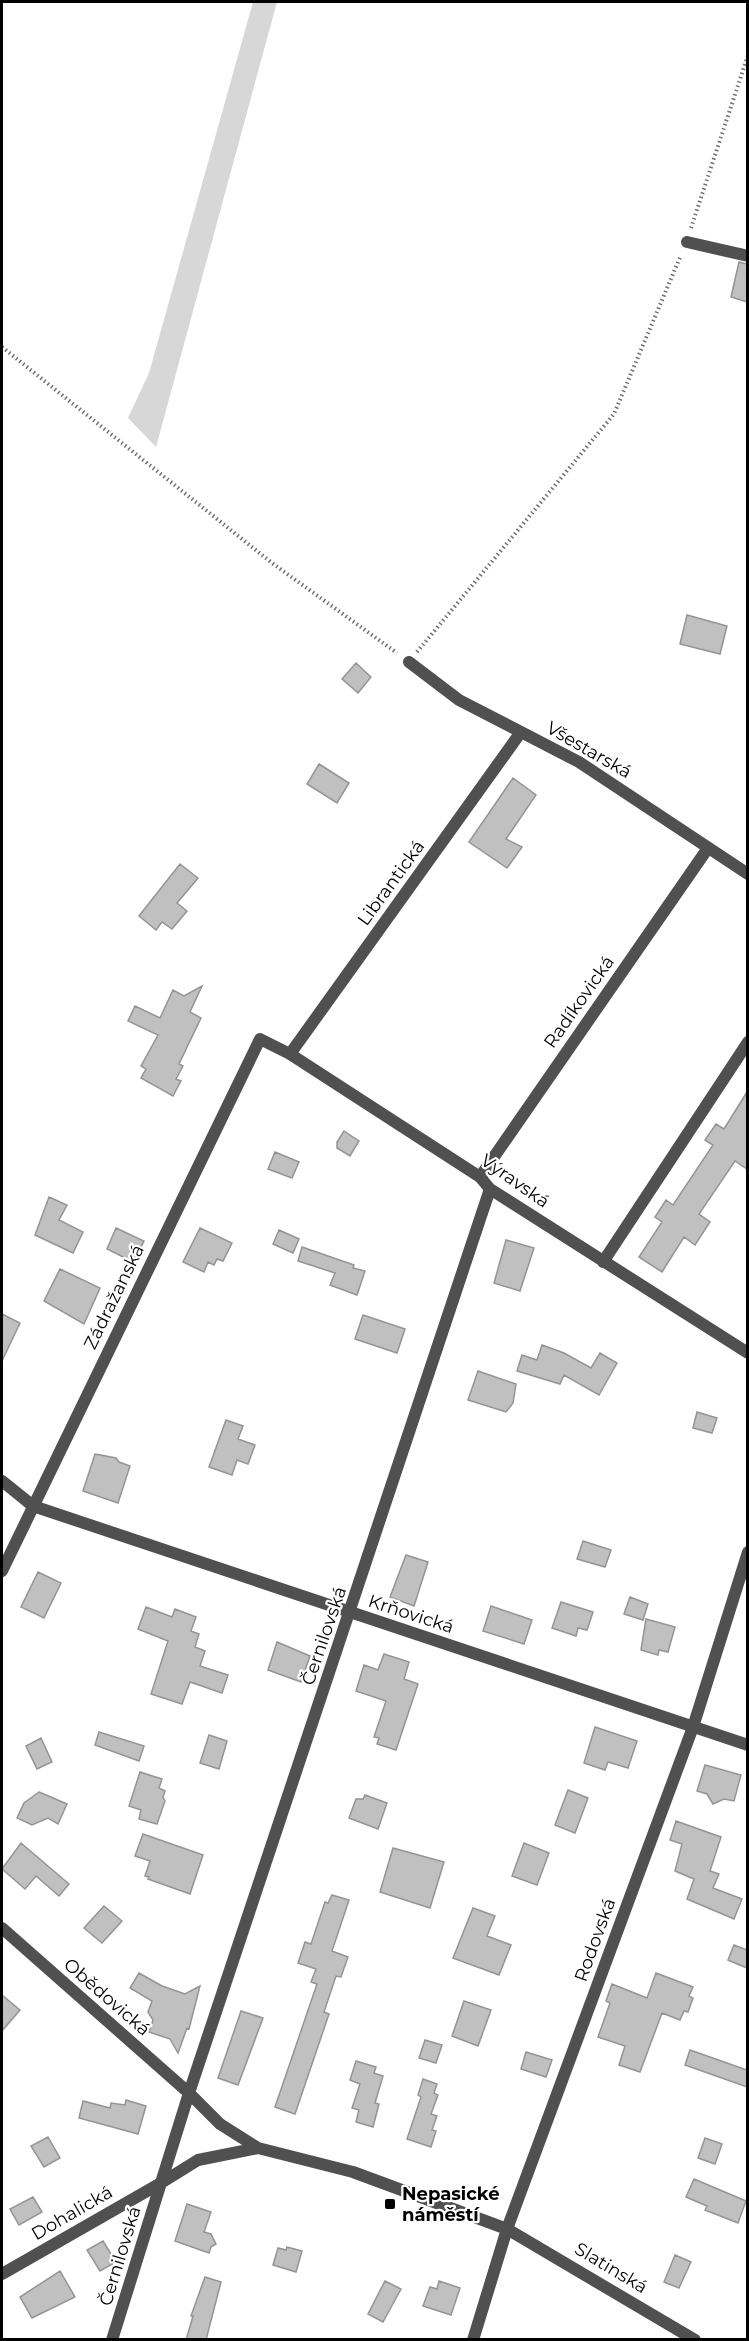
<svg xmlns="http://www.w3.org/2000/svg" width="749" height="2341" viewBox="0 0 749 2341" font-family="Montserrat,sans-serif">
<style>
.green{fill:#d7d7d7}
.building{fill:#c0c0c0;stroke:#949494;stroke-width:1.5}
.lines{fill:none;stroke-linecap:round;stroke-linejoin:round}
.path{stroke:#727272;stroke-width:4;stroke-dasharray:1.5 3;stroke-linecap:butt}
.street{stroke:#505050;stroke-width:12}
.poi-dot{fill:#000;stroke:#fff;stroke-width:2}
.labels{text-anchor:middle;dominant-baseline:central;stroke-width:4.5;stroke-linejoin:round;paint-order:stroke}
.street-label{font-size:18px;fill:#000;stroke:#fff}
.poi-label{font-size:18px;font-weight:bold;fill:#000;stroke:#fff;text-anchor:start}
</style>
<rect width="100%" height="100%" fill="#fff"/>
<path class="green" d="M253,2H277L156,447L128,418L149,373Z"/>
<path class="building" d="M739,262L747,264V302L731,297Z
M687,615L727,626L720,654L680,644Z
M356,663L371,677L358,693L342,679Z
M319,764L349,783L337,803L307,784Z
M513,778L536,795L506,839L522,847L507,868L469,842Z
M180,864L198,878L177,903L187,911L172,929L162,922L156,930L139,916Z
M202,986L190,1012L201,1018L179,1064L183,1066L176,1079L181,1081L173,1096L141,1078L146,1069L141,1066L158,1035L128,1021L135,1006L160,1018L173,990L184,996Z
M747,1092V1169L735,1161L699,1214L710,1222L695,1245L684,1237L662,1272L639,1257L662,1222L655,1217L666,1200L673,1205L713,1145L705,1140L716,1124L724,1129Z
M344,1131L359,1141L350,1156L337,1148V1142Z
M275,1152L299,1162L292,1178L268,1169Z
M49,1197L67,1205L59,1220L83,1232L73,1253L35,1235Z
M116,1228L144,1241L133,1262L107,1249Z
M200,1228L232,1243L223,1261L217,1259L214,1265L208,1262L204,1272L183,1262Z
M279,1230L299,1239L293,1253L273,1244Z
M506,1240L534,1248L520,1291L494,1283Z
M302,1247L354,1265L353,1268L365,1271L357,1295L330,1285L335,1273L298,1261Z
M60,1269L100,1288L84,1324L44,1301Z
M2,1314L20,1323L2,1361Z
M363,1315L405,1329L397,1353L355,1339Z
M542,1345L564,1353L591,1368L600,1353L617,1363L599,1395L564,1375L560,1384L517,1371L522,1355L537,1360Z
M478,1371L516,1384L513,1403L506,1412L468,1400Z
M697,1412L717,1418L712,1433L693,1428Z
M226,1420L243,1426L238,1439L255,1445L248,1464L237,1460L232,1475L209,1467Z
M95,1454L116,1458L119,1462L130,1466L118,1503L83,1491Z
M583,1541L611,1550L605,1567L577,1559Z
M406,1555L428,1562L414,1606L390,1597Z
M38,1572L61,1583L44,1618L21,1607Z
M630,1597L648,1604L643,1620L624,1614Z
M561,1602L593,1612L587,1630L578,1628L576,1636L552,1628Z
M491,1606L532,1620L524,1644L483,1631Z
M146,1607L172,1617L175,1609L196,1617L191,1631L199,1634L195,1647L205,1651L200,1666L228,1675L222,1693L190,1682L182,1704L151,1694L168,1641L138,1629Z
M646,1619L675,1627L668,1652L659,1650L658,1655L641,1650Z
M277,1642L310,1656L301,1682L268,1670Z
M384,1654L409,1662L404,1679L418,1684L396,1750L377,1744L379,1738L374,1737L386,1701L356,1691L364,1665L378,1670Z
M595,1727L637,1741L628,1768L608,1762L605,1770L584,1763Z
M99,1732L144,1746L139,1761L95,1745Z
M209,1735L227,1741L219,1769L200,1763Z
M41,1738L52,1762L37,1769L26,1746Z
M705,1765L741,1775L734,1801L724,1799L713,1804L707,1794L697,1791Z
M140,1772L162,1779L159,1788L165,1791L163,1797L165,1801L157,1824L139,1819L141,1810L129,1806Z
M568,1790L588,1798L575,1833L555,1825Z
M39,1792L67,1804L58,1824L48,1818L32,1825L17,1818L24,1803Z
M365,1795L387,1803L378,1829L349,1818L356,1799H363Z
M676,1821L721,1837L710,1871L719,1874L713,1888L742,1899L734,1919L687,1899L694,1879L675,1871L682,1844L670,1840Z
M143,1834L203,1855L190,1894L148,1879L149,1877L145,1876L150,1861L135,1856Z
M21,1843L69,1884L59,1896L36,1876L25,1889L2,1869Z
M524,1843L549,1853L537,1885L512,1876Z
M393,1848L444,1862L430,1908L380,1892Z
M332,1895L349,1900L332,1951L348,1957L341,1977L336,1976L324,2012L329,2014L295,2114L275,2107L317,1984L311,1982L316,1969L298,1963L305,1942L311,1944L325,1902L328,1903Z
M104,1906L122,1921L102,1943L84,1928Z
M473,1908L495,1916L487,1936L511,1945L499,1975L453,1958Z
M734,1945L747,1950V1968L728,1960Z
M139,1973L162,1986L185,1994L200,1986L189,2029L187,2028L178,2053L170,2039L149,2032L153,2020L148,2012L152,2001L130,1988Z
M656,1973L693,1987L689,1996L693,1998L688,2012L684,2011L680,2020L662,2013L640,2072L619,2065L625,2046L598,2037L610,2003L606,2001L612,1984L647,1998Z
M2,1995L20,2010L2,2031Z
M464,2001L491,2010L478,2046L452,2036Z
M241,2011L263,2018L238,2085L218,2078Z
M425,2040L442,2045L436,2063L419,2058Z
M690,2050L747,2070V2087L685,2065Z
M526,2052L552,2060L546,2077L521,2069Z
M356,2061L376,2067L374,2073L383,2076L375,2103L379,2104L373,2127L356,2122L359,2110L352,2108L360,2084L350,2080Z
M423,2079L437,2084L434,2093L438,2095L431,2114L437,2116L432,2130L436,2131L431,2147L407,2139L421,2097L418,2095Z
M126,2100L146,2106L138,2134L79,2118L83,2101L110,2108L111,2103L125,2105Z
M48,2137L60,2158L44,2167L31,2146Z
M705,2138L722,2144L715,2164L698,2158Z
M694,2179L746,2201L738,2223L705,2210L707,2206L686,2197Z
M33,2197L42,2212L19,2225L10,2209Z
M187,2204L211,2212L204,2232L211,2234L216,2244L211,2247L209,2253L175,2241Z
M103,2241L116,2262L100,2271L87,2250Z
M287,2247L302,2251L296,2272L273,2265L278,2248L286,2250Z
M675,2255L691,2262L679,2288L664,2282Z
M60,2271L75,2297L32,2318L20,2297Z
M205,2277L221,2282L206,2340H186L193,2316H191Z
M385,2281L401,2289L383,2322L368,2314Z
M439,2281L460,2288L451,2315L423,2306L430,2287L437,2289Z"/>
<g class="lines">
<path class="path" d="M691,228L748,55
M2,347L272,563L397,653
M417,652L614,414L681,255"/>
<path class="street" d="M687,242L748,256
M409,662L459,700L579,762L748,874
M290,1054L521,732
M480,1177L708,848
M603,1262L748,1042
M2,1481L33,1506L748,1745
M2,1571L260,1039L290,1054L480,1177L490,1189L748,1353
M2,1928L189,2093L220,2124L258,2148L353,2172L507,2229L695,2340
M2,2274L161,2183L198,2160L258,2148
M112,2340L189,2093L490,1189
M473,2340L507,2229L693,1727L748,1552"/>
</g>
<rect class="poi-dot" x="384" y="2198" width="12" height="12" rx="3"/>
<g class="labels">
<g class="street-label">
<text transform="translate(589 750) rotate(30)">Všestarská</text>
<text transform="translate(391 883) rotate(-54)">Librantická</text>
<text transform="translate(579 1002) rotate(-55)">Radíkovická</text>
<text transform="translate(515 1181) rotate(35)">Výravská</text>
<text transform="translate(114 1297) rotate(-64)">Zádražanská</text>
<text transform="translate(411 1614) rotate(18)">Krňovická</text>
<text transform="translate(324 1636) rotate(-71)">Černilovská</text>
<text transform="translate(595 1940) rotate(-70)">Rodovská</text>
<text transform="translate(107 1997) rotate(41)">Obědovická</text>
<text transform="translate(72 2213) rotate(-30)">Dohalická</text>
<text transform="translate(120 2256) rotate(-73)">Černilovská</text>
<text transform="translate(611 2268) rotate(31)">Slatinská</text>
</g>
<g class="poi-label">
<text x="402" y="2194">Nepasické<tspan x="402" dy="21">náměstí</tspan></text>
</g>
</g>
<rect width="749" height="2341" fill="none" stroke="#000000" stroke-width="6"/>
</svg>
